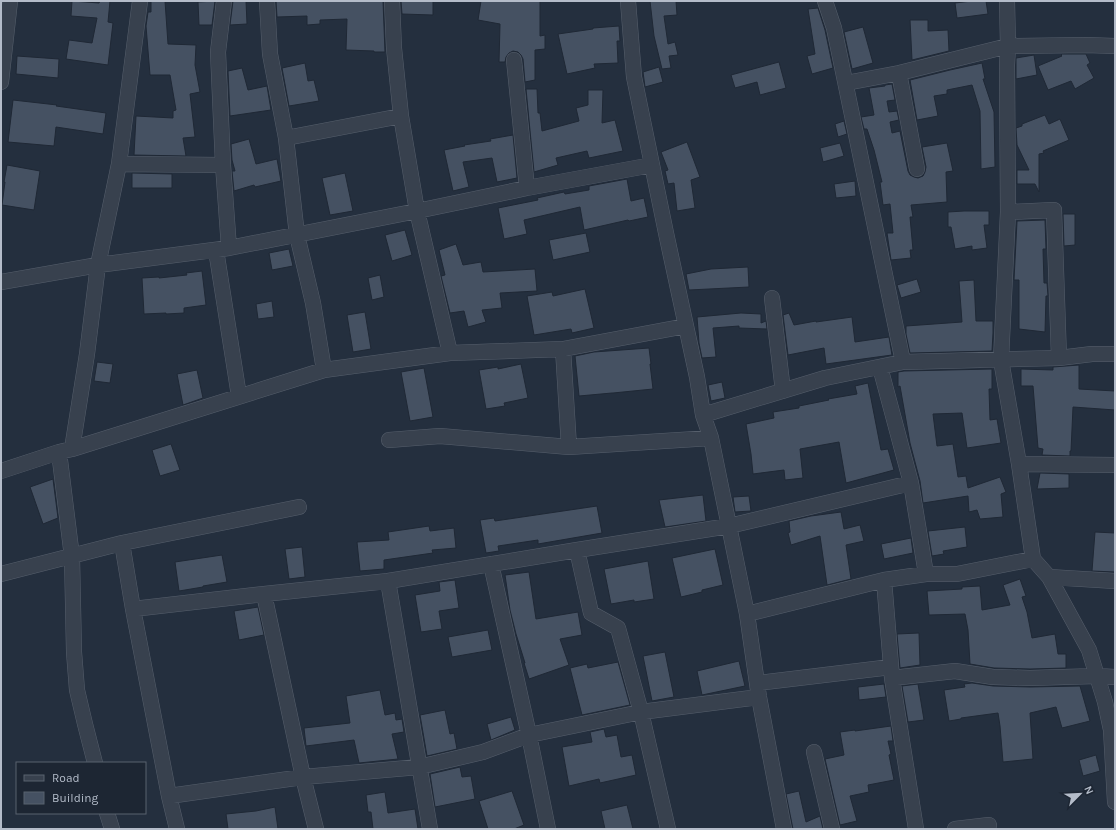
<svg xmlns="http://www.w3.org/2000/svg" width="1116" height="830" viewBox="0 0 1116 830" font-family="Karla,sans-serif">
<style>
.building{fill:#455162;stroke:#1f2835}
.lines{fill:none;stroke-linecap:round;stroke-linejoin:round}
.street-casing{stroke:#565f6c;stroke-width:16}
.street{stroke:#38414e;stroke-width:15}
</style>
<rect width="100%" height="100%" fill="#242f3e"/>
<path class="building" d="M72,1L99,3L100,1H110L108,22L113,23L108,65L66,59L69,40L92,43L97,18L71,16Z
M151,1H165L168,44L196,45L195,65L200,92L190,94L195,137L183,138L186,156L134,155L136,116L173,118V111L176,110L170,75H150L146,26L148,12H151Z
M215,1L212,25H199L198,2Z
M233,1H246L247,24L230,25Z
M276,1H383L385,52H374V51L346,50L347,19L320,20V24L307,25V16L277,17Z
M401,1H433V15L402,14Z
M481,1H540V36L545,35V49L535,50V80L525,82L523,59L521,55L518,52L513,51L509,53L506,57L505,62H499L500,24L478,20Z
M650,1H676L677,15L664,16L668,44L675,42L678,55L669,56L671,68L662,69L654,36Z
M972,1H986L988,14L957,18L955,3Z
M818,8L825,30L833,68L812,74L807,56L815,54L808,9Z
M910,20H928V31L948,30L949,51L912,60Z
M619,26L620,41H617L618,63L594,64L595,68L567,74L558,34L593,29V28Z
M863,27L873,63L852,69L844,32Z
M1062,54H1086L1090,63L1087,65L1094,78L1075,89L1071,81L1048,90L1038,66L1062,56L1061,55Z
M1034,55L1037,75L1016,79V58Z
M17,56L59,59L58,78L16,74Z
M779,62L786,88L760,95L757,82L735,88L731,75Z
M305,63L308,81L314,80L319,101L289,106L282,68Z
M982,63L985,79H983L994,112L995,167L981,169L980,111L972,85L947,90V94L934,96L938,116L917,120L910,80L950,70Z
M659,67L663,82L645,87L643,72Z
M242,68L248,90L267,86L271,110L230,116L228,71Z
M892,84L895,100L887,101L889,112L897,111L899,120L890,122L892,133L900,131L908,171L910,175L914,177L918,178L923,176L925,172L926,167L922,147L947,143L953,171L946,172L947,202L911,205L913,217H910L913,250H910L911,258L891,260L887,233H893L890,204L883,205L880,182H882L874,150L867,129H864L861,117L874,115L869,88L885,86V85Z
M526,89H537L538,113H540L542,131L579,121L576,108L588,105V90H603L602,123L615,120L623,151L589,158L587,151L556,158L558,165L534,172Z
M13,100L57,105L56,106L106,113L103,134L56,127L54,146L8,142Z
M1045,115L1049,124L1060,119L1069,140L1043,151L1044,153L1039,154V192L1035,184H1017V170H1029L1017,145L1016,128L1022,126V124Z
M844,121L847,134L838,137L835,124Z
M513,135L517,178L497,182L492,158L463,162L469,187L453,191L444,150L465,146L464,145L491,141L490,139Z
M249,139L256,164L277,159L281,181L255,187L254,185L234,191L232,171H235L232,160L231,144Z
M687,142L700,177L691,180L695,208L677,211L674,183L668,184L665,171L668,170L661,152Z
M840,143L844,156L823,162L820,148Z
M7,165L40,171L34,210L2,205L5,182H4Z
M132,173L172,174V188H132Z
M345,173L353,211L330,215L322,178Z
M627,179L631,201L644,198L648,217L629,221L628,220L584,230L580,207L524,220L527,234L504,239L498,208L538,200L537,198L564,192L565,194L589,190V186Z
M855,181L856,196L836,198L834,184Z
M964,211H989V225H984L987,248L972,250V246L955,249L951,227H948V212Z
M1063,214H1075V245L1064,246Z
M1045,220L1046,249H1043L1044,283H1047L1048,296H1046L1045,332L1019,329V280H1014L1017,221Z
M405,230L412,255L392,261L385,235Z
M586,233L590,252L553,260L549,240Z
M456,244L463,265L481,262L483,272L535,269L537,291L500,293L502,308L482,310L486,322L468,327L464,311L450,313L441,276L445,275L439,250Z
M289,249L293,266L272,270L269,253Z
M748,267L749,287L689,290L686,274L711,269Z
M202,271L206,305L184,308V313L166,314V313L144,314L142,278L159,277V278L187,275L186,273Z
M380,275L384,297L372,300L368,278Z
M917,279L921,292L901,298L897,285Z
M974,280L976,321H993V333L992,351L910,353L906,334V326L962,322L959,281Z
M585,289L594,328L572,333L571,329L534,335L527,296L552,292L553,296Z
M272,301L274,317L258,319L256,304Z
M365,312L371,349L353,352L347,315Z
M741,313L761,314V323L766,321L767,329L739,328V326L713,328L716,357L702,358L699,343L697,317Z
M789,313L794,325L816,321V322L852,317L855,342L889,337L892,355L826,364L824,348L788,355L783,315Z
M649,348L651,364H650L653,389L613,393H612L579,396L575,356L594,352Z
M97,362L113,364L110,383L94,381Z
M521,364L528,398L504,403L505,406L486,409L479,370L498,367V369Z
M1079,365V389L1115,391V410L1073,407L1071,451H1070V456L1042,455L1043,449L1038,448L1033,386H1021V369L1053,370V367Z
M424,368L433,417L410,421L401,372Z
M992,369V389H989L990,420L997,419L1001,443L967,448L962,413L933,414L937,446L953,444L958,477L966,476L968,488L1000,477L1006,492L1001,494L1003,517L980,519L977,510L969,512L968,496L923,503L920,481L910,443L900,386L898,387V372L904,371Z
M197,370L203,398L183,405L177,374Z
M722,382L725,398L711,401L708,385Z
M868,383L881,450L888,449L894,470L846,483L839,442L800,449L803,478L785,480L784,470L753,474L751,454L746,424L774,418L773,412L799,408V406L829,400L828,399L857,394L855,386Z
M171,444L180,470L160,476L152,450Z
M1040,473L1069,474V488L1037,489Z
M53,479L58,518L43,524L30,487Z
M703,495L706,521L665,527L659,500Z
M749,496L751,511L735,512L733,497Z
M597,506L602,533L538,544V540L498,546L499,551L486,553L480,520L494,518L495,521Z
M841,512L844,529L860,525L864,541L846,545L851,579L827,585L820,536L791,545L788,533L790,532L789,521L811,516Z
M429,526L430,531L454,528L456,548L432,550L433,553L384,560V569L360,571L357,542L389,540L388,532Z
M965,527L967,547L943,551L944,554L932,556L928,531Z
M1095,532L1115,533V572L1092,571Z
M911,538L913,553L884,559L881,544Z
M302,547L305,577L289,579L285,549Z
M715,549L723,585L702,590V592L681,597L672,558Z
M222,555L227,582L203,586V587L179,591L175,562Z
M648,561L654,599L634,602V600L611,604L604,569Z
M529,572L536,619L578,612L582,635L560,639L569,665L529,679L524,663H525L516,634L510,610L505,575Z
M1020,579L1026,596L1022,597L1027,612L1032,638L1055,634L1058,654H1066V668L1030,669L994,668L970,664L968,630L965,614L929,615L927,591L962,589V587L980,586L982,610L1010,605L1003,585Z
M455,580L459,608L439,611L442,629L421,632L415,595L440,591L439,582Z
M258,607L264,635L239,640L234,611Z
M488,630L492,650L452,657L448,637Z
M919,633L920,665L900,668L897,634Z
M665,652L674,697L652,701L643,656Z
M739,661L745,686L702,695L697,671Z
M618,662L630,705L582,715L570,668L587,664L588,668Z
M972,683L993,686L1030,687L1080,686L1090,721L1062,728L1056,707L1030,713L1033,759L1003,762L1000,726L998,713L961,718V719L949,721L944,690L965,687L964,684Z
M884,684L886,697L859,700L858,687Z
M918,684L924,720L908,722L902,686Z
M380,690L385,715L395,713L396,720L402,719L404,732L392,734L398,759L359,763L354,740L306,746L304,728L350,723L346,696Z
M445,710L450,734L454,733L457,749L427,756L420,715Z
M511,717L515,730L491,740L487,724Z
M891,726L893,741H888L891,754L889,755L894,780L868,785L869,792L850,796L857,821L840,825L825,759L844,755L840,732L855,730V731Z
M604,729L606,737L617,735L621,757L632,755L636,775L600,783L599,779L569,786L562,747L592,742L590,732Z
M1096,755L1100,771L1083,776L1079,760Z
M460,767L462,777L471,776L475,799L435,807L430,774Z
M512,791L524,825L514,829H488L479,801Z
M799,791L806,822L820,816L823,829H793L786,794Z
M385,792L388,813L415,809L418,829H373L371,812H368L366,795Z
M627,805L633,829H605L601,811Z
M275,807L278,829H228L226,814L256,811Z"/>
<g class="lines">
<g class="street-casing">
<path id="street" d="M224,1L218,52L223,165L229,248
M267,1L270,54L286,138L297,235L313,303L324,370
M392,1L394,48L401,116L417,211L450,353
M628,1L634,77L666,233L697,377L703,415L711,438L747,614L759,697L784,829
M1007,1L1008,46L1007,65L1008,212L1001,360L1019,464L1033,559L1049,577L1089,650L1105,702L1111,730L1115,802
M514,60L527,188
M899,73L917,169
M1,82L10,1
M846,83L899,73L1008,46L1086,45L1115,46
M286,138L401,116
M119,164L223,165
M1008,212L1054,210L1059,358
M216,250L239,396
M1,282L98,265L229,248L417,211L527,188L652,165
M772,298L783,391
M563,349L569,447
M903,362L1059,358L1092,354H1115
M703,415L825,378L903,362L834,28L825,1
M389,440L440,436L569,447L711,438
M72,449L324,370L450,353L563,349L686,326
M59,452L72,557L74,652L77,690L85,724L95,763
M1019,464L1115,465
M1,471L59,452L72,449L87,354L98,265L119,164L140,1
M122,543L133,609
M577,550L729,526L911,483
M491,564L529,735L548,829
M1,574L122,543L299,507
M926,574H957L1033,559
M1049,577L1115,581
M884,580L892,678L955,671L993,677L1030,678L1097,676L1115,677
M388,581L430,829
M264,594L303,777L316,829
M747,614L884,580L926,574L911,483L880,367
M892,678L916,829
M758,683L891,667
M814,752L832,829
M169,796L177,829
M107,813L112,829
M668,829L641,712L618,628L591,613L577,550L388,581L264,594L133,609L169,796L303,777L419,767L483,752L529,735L641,712L759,697
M955,829L989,825"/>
</g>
<use href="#street" class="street"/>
</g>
<rect width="1116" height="830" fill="none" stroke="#b4bcc9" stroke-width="4"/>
<rect x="16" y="762" width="130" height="52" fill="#1d2633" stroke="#59626f"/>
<rect x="24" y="775" width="20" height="6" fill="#38414e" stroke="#59626f"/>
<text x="52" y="782" font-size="12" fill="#b4bcc9">Road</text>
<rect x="24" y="792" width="20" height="12" fill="#455162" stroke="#59626f"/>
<text x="52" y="802" font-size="12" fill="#b4bcc9">Building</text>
<g transform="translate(1080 794) rotate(66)" stroke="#1d2633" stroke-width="3" paint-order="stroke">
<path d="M0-3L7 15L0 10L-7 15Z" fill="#b4bcc9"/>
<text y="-6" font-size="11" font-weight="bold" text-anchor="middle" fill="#b4bcc9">N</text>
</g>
</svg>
